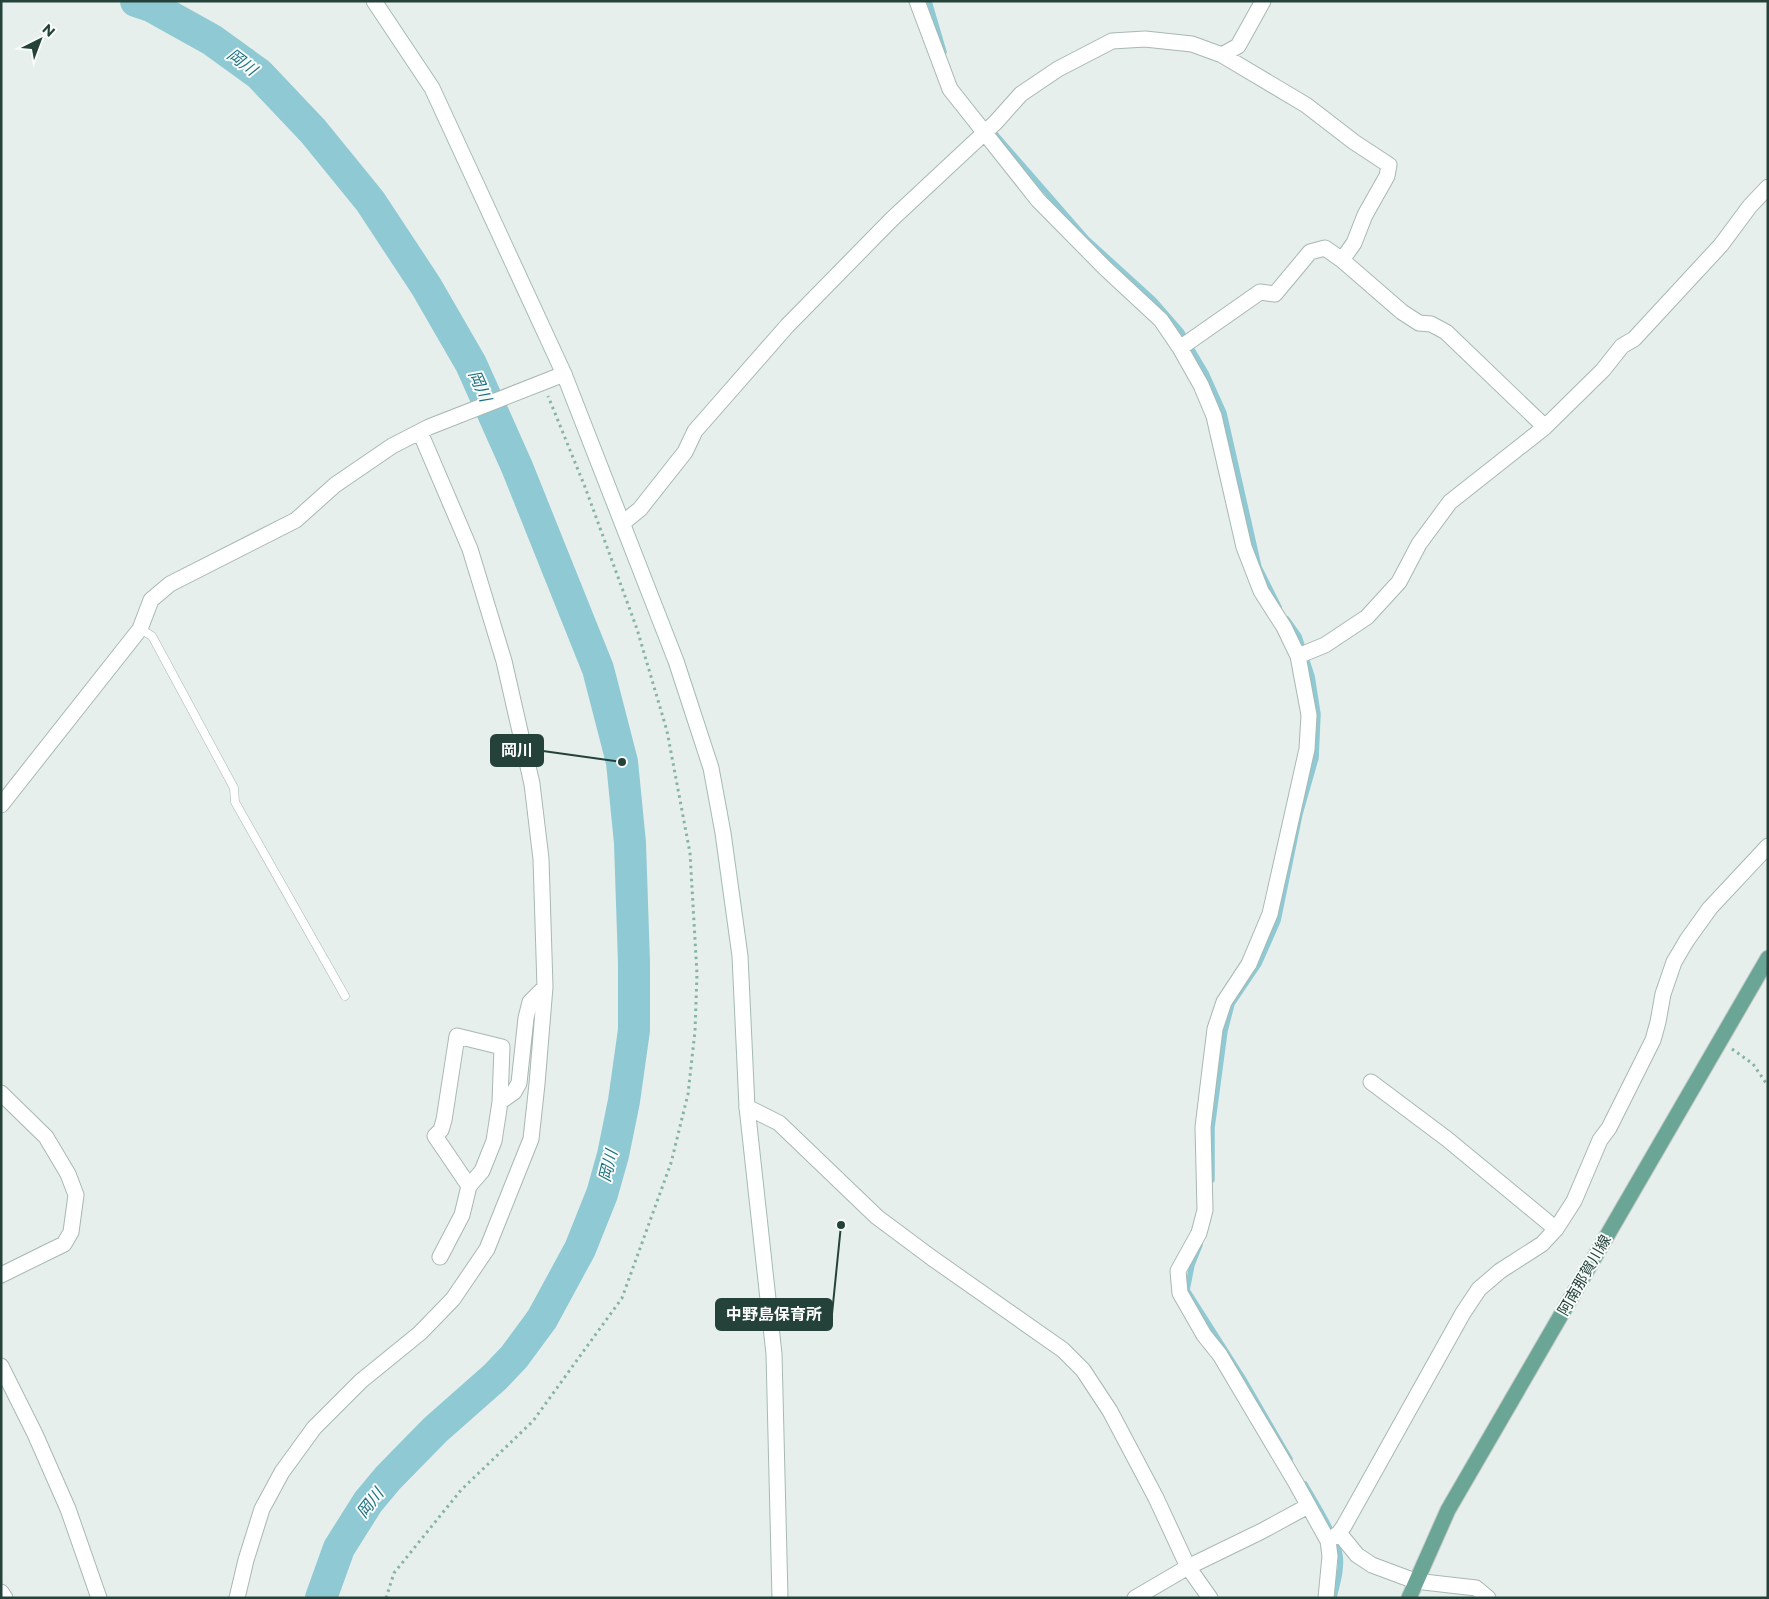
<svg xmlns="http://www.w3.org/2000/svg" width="1769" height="1599" viewBox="0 0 1769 1599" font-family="Montserrat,'Noto Sans JP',sans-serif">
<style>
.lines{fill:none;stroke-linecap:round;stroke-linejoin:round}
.stream{stroke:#8ec9d4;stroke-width:5.5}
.river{stroke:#8ec9d4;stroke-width:32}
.lane-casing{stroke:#a8b8b2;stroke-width:9}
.street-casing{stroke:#a8b8b2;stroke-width:17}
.secondary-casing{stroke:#a4bbb3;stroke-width:17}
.primary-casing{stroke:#c2cac8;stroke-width:17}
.path{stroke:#86b3a5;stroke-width:3;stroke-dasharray:2.5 4;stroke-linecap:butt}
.lane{stroke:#fff;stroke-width:8}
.street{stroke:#fff;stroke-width:15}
.secondary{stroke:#fff;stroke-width:15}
.primary{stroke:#6aa596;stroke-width:15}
.labels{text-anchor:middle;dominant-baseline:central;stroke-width:4;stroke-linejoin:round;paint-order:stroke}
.street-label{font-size:15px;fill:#24423a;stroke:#f7fbf9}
.water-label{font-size:16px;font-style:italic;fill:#1c6f80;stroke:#f7fbf9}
.leader{fill:none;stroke:#24423a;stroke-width:2}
.callout-dot{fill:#24423a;stroke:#f7fbf9;stroke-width:2}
.callout{fill:#24423a;stroke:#24423a;stroke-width:2}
.callout-label{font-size:16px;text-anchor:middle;font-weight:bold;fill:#fff}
</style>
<rect width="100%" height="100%" fill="#e6efeb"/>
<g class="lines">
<path class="stream" d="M929,1L944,52
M991,129L1087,239L1154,300L1181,331L1206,373L1224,413L1259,567L1279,607
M1212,1180V1128L1225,1031L1232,1004L1259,964L1278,921L1300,814L1316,758L1318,714L1312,676L1299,636L1287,619
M1200,1245L1192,1265L1187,1290L1243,1378L1290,1459
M1305,1484C1314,1500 1338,1538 1340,1555C1342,1570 1337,1584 1334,1598"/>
<path class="river" d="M136,1L151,6L212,40L259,74L313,131L370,201L426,286L471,364L517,467L598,669L622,762L630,843L634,963V1030L624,1101L613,1155L602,1194L580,1249L542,1319L514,1357L495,1377L435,1430L388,1478L368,1502L339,1548L321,1598"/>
<g class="lane-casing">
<path id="lane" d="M140,629L152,636L234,788L235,802L345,996"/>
</g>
<g class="street-casing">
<path id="street" d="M917,1L950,89L1038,200L1105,268L1161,320L1180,348L1201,385L1214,416L1244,547L1261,591L1284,627L1298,656L1309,715L1307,749L1270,914L1249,964L1224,1002L1215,1029L1203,1127L1205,1210L1199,1233L1178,1271L1180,1293L1204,1335L1220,1355L1296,1483L1328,1541L1330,1556L1326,1598
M1222,55L1238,46L1263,1
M1180,348L1260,292L1275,294L1310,252L1325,248L1342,260L1402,312L1419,323L1431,324L1446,332L1545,427
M623,523L640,509L685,452L695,431L787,326L892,219L996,122L1021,94L1058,69L1112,41L1145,39L1192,44L1222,55L1306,105L1354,142L1389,165L1387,176L1365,215L1354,243L1342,260
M1298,656L1325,645L1367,617L1399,582L1419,544L1450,502L1545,427L1603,370L1622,346L1634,339L1721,245L1750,206L1768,187
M1,805L140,629L151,600L170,584L296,520L335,485L392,446L429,427L564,374
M1371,1082L1447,1139L1556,1229
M1,1093L46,1137L68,1174L76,1195L71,1232L64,1244L1,1275
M747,1107L779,1123L877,1217L932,1258L1063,1350L1083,1370L1110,1411L1156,1498L1188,1567L1210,1598
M469,1186L435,1136L441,1130L444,1120L457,1036L502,1047L500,1102
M440,1257L462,1215L469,1186L482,1171L494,1141L500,1102L514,1092L519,1083L526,1018L530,1002L545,987
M1,1366L35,1434L68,1509L99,1598
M1339,1533L1357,1555L1372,1565L1415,1581L1476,1588L1488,1598
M1328,1541L1339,1533L1344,1526L1463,1313L1479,1289L1500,1271L1542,1244L1556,1229L1574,1201L1600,1140L1609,1128L1653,1040L1658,1022L1663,994L1674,962L1687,940L1710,908L1768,846
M1,1592L5,1598
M237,1598L246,1560L262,1509L282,1472L314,1428L361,1381L420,1333L453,1299L487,1249L531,1139L537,1084L545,987L541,859L532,784L504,661L470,549L420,432
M1135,1598L1188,1567L1262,1531L1308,1506"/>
</g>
<g class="secondary-casing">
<path id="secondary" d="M374,1L432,88L564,374L676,661L711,768L723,833L740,956L747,1107L774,1354L780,1598"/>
</g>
<g class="primary-casing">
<path id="primary" d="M1409,1598L1448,1510L1768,958"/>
</g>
<path class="path" d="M1732,1049L1753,1064L1768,1086
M386,1598L394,1573L461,1490L533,1421L622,1298L671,1163L688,1094L695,1031L697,974L690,853L667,731L637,629L585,487L548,396"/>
<use href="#lane" class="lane"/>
<use href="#street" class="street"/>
<use href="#secondary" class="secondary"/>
<use href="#primary" class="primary"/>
</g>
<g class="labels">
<g class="street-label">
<text transform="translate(1584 1275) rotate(-60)">阿南那賀川線</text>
</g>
<g class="water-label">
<text transform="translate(242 62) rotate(37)">岡川</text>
<text transform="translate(480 386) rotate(66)">岡川</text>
<text transform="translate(608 1166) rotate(-76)">岡川</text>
<text transform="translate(370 1503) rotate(-52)">岡川</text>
</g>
</g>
<path class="leader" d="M622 762L543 751M841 1225L832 1314"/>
<g class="callout-dot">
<circle cx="622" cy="762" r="5"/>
<circle cx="841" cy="1225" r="5"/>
</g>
<g class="callout">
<rect x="491" y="735" width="52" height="31" rx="5"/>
<rect x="716" y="1299" width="116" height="31" rx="5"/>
</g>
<g class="callout-label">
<text x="517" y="756">岡川</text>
<text x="774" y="1320">中野島保育所</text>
</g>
<rect width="1769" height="1599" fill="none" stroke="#24423a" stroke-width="5"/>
<g transform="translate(40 40) rotate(42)" stroke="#f7fbf9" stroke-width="4" paint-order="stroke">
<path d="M0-4L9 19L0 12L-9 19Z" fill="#24423a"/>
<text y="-8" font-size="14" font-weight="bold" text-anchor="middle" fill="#24423a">N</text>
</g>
</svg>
